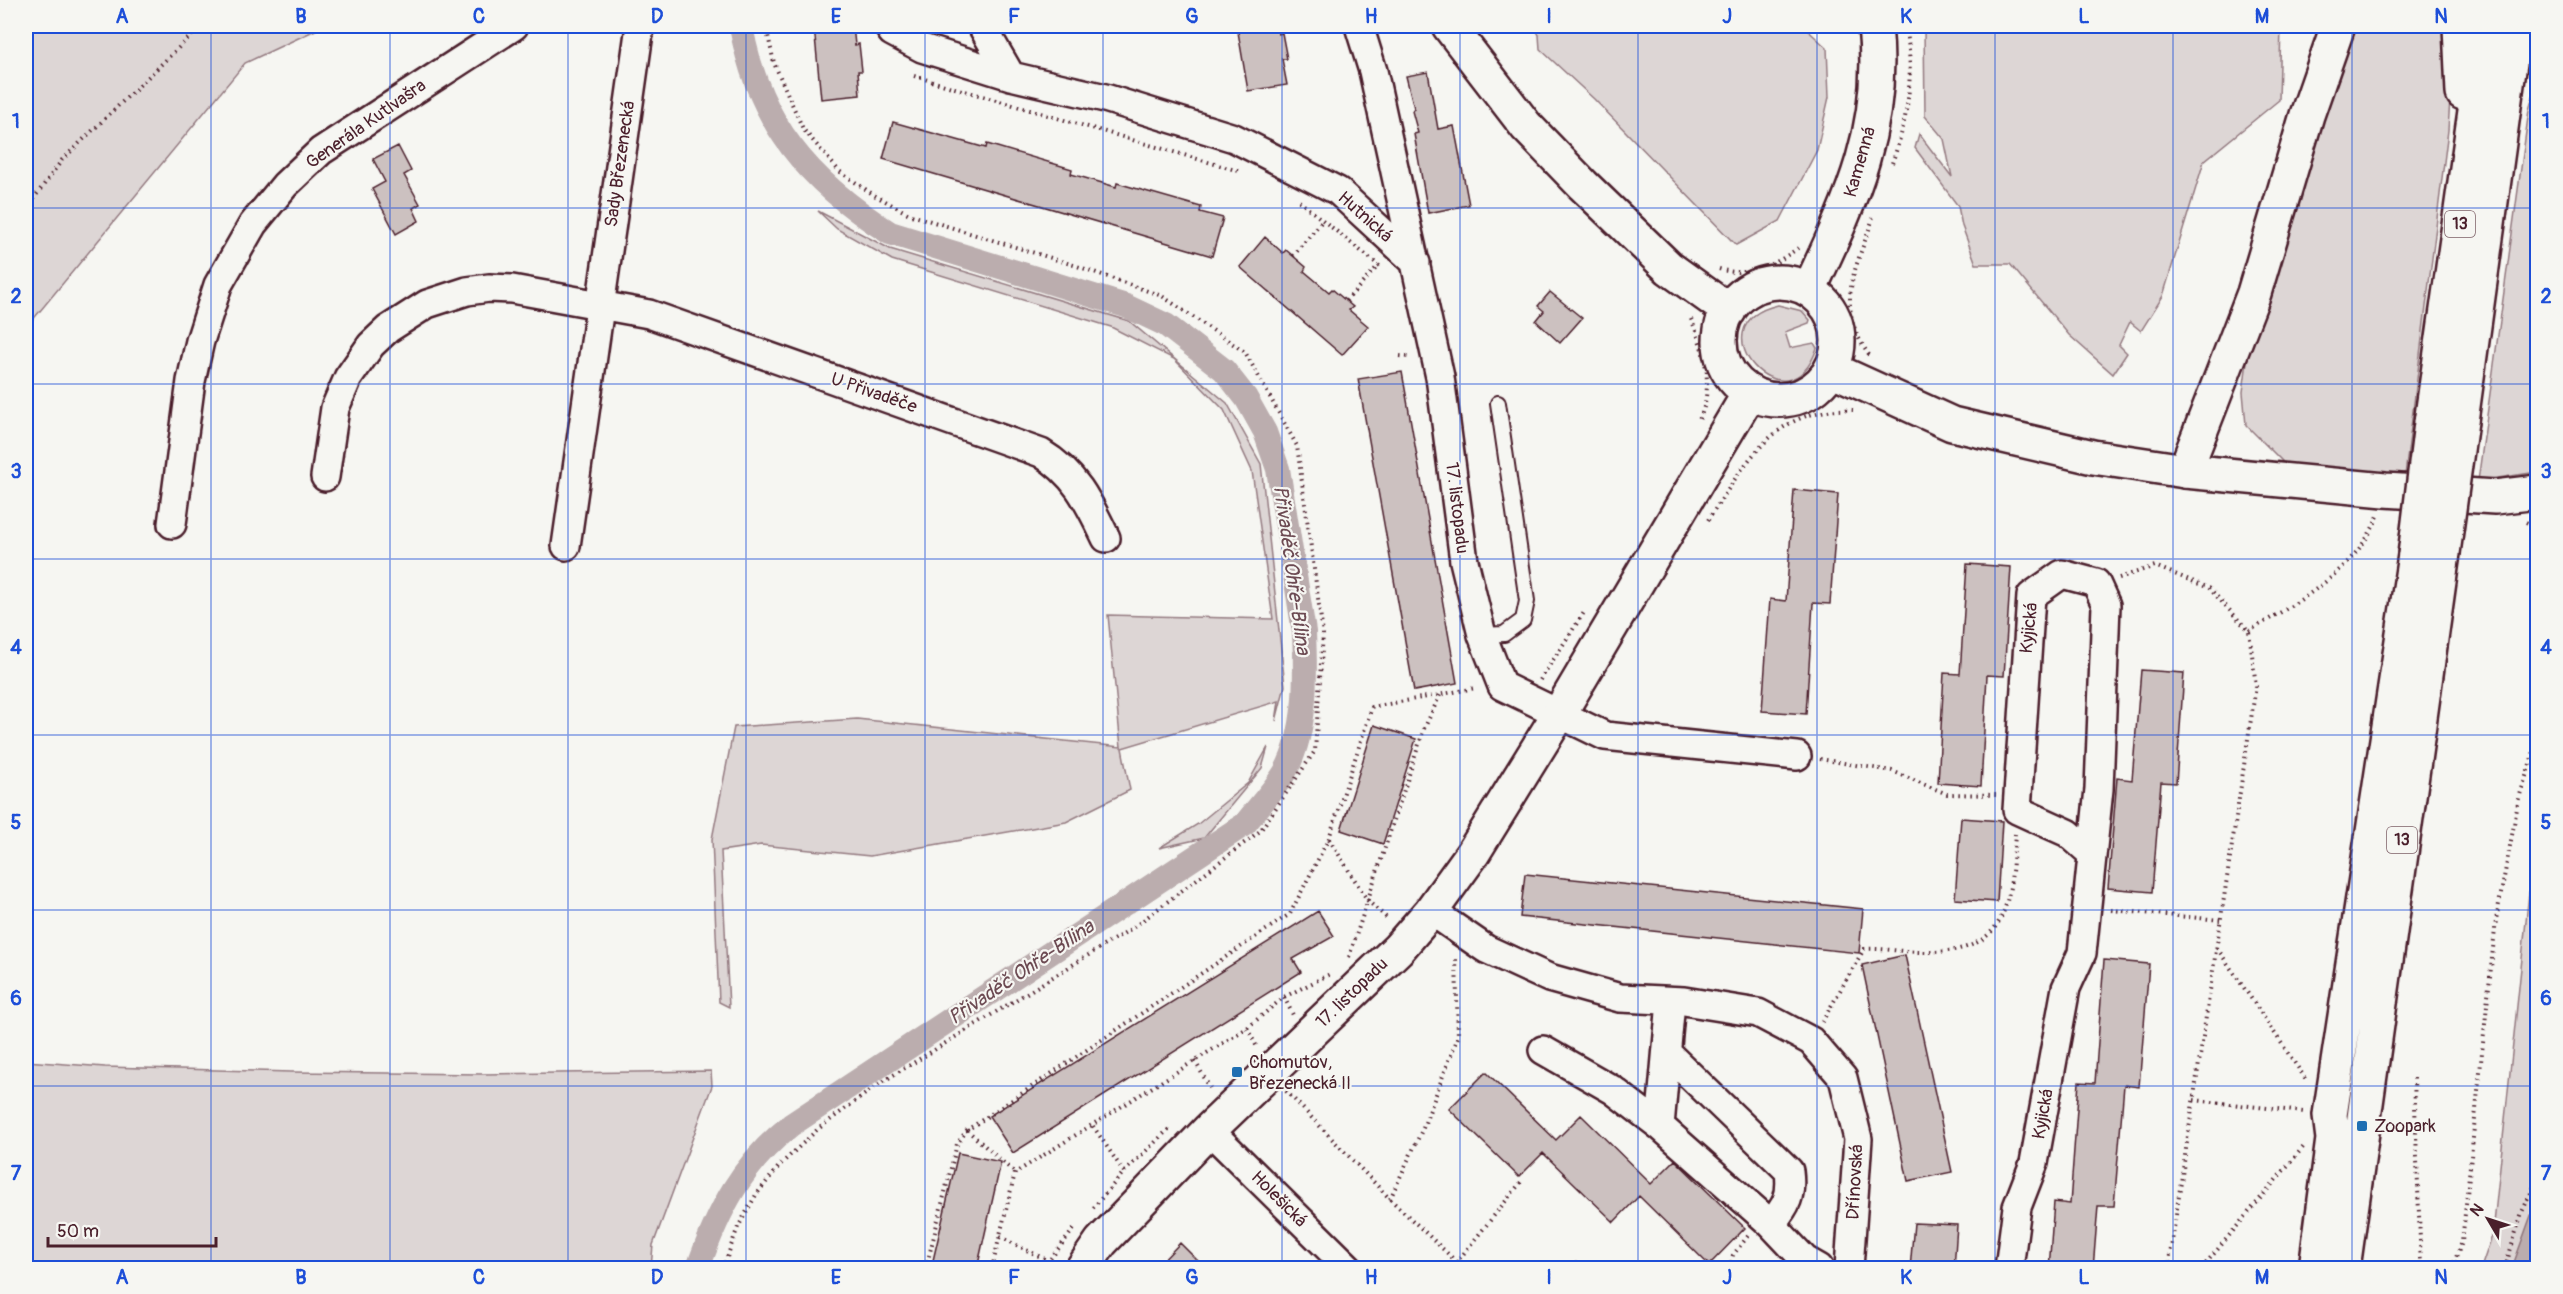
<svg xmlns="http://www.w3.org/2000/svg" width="2563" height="1294" viewBox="0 0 2563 1294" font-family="Pangolin,sans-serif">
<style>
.green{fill:#ddd6d5;stroke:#947a80;stroke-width:1.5}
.water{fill:#bbadae;stroke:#8e747a;stroke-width:1.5}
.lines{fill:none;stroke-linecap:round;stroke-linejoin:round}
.canal{stroke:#bbadae;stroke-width:24}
.building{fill:#ccc1c0;stroke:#4a1f2b;stroke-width:1.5}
.lane-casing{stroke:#4a1f2b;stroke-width:18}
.street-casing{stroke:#4a1f2b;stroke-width:32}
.secondary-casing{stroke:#4a1f2b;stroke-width:38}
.highway-casing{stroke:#4a1f2b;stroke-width:38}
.path{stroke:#4a1f2b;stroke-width:4;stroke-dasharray:1.5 4.5;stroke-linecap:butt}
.lane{stroke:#f6f6f2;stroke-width:14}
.street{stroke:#f6f6f2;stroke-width:27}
.secondary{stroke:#f6f6f2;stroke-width:33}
.highway{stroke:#f6f6f2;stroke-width:33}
.highway-bridge-casing{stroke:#4a1f2b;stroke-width:38;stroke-linecap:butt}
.highway-bridge{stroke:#f6f6f2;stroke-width:33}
.grid{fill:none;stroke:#1d4ed8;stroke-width:1.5;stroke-opacity:0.55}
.poi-dot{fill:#1f6fb2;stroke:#f6f6f2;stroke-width:2}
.labels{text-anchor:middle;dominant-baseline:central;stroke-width:4.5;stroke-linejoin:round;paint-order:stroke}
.shield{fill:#f6f6f2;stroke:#7e6067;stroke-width:1.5}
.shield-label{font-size:16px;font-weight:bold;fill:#4a1f2b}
.street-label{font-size:18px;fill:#4a1f2b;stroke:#f6f6f2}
.poi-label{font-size:18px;fill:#4a1f2b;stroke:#f6f6f2;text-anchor:start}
.water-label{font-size:20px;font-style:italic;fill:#6c4a52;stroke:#f6f6f2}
.neatline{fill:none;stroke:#1d4ed8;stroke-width:2}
.grid-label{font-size:20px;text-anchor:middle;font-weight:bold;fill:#1d4ed8}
</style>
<rect width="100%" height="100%" fill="#f6f6f2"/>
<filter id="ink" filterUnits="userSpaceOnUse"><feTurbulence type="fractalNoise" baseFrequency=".0167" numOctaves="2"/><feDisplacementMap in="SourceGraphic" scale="12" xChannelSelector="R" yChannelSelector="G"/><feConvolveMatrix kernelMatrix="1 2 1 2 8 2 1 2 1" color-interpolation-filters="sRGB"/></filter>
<g filter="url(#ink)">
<path class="green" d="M26,26H324L245,63L26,328Z
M1534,26H1803L1827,48L1829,97L1817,150L1780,221L1736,245L1594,99L1540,49L1539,35Z
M1924,26H2281L2279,100L2204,161L2163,296L2141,331L2130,322L2119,345L2127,353L2113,374L2069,335L2010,264H1976L1962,226L1958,206L1915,148L1919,134L1952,177L1944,139L1925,116Z
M2353,26H2447L2452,67L2448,130L2405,475L2347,472L2283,462L2246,425L2243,392L2250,339Z
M2537,83V472L2478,481L2529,110Z
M818,211L890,249L1129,321L1227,403L1261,464L1285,686L1276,721L1279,701L1122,748L1130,790L1066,822L870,856L761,845L721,851L729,1007L719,1002L712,839L734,727L857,719L1121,747L1108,615L1273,619L1252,471L1224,410L1174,359L1111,327L892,260L837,229Z
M1778,305L1802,311L1810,320L1809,323L1785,332L1790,348L1814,343L1817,348C1788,433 1691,325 1778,305Z
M1268,747L1262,768L1204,838L1159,848L1198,824L1248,783Z
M2537,817V1268H2481L2493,1233Z
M26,1061L105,1067L291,1072L483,1074L711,1071L712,1086L653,1245L651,1268H26Z"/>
<path class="water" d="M2537,1199V1268H2512Z"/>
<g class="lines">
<path class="canal" d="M698,1268C719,1209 741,1165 791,1125L1245,824C1258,807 1274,790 1285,772C1307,732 1306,678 1304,632L1278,469L1265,432L1246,398L1224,370L1166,325L1126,306L890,233C809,182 758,123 741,26"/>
</g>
<path class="building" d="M814,26H853L855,45L859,44L862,71H858L860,95L821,99Z
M1237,26H1276L1278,34L1282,33L1287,59H1282L1287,85L1248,91Z
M1428,72L1438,129L1454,126L1469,205L1428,213L1414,134L1418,133L1412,111L1414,108L1406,76Z
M893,122L986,148L987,144L1072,169L1071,174L1092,180L1116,187L1117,183L1201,207L1200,212L1223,218L1212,256L883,159Z
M398,146L411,171L404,175L420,204L413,208L419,221L396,234L372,189L385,182L373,159Z
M1265,237L1283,253L1286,250L1306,267L1304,271L1329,292L1332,289L1353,307L1349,310L1368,326L1342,355L1240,267Z
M1550,292L1582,318L1560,343L1536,321L1544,311L1538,306Z
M1402,372L1457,683L1414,691L1358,379Z
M1794,490L1838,494L1830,604L1813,603L1806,714L1762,711L1770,599L1786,601Z
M1967,564L2011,567L2004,676L1987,675L1981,786L1938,783L1944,673L1960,674Z
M2141,670L2184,673L2176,783L2161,782L2152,892L2108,888L2117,778L2132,780Z
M1374,725L1416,739L1383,844L1341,830Z
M1961,818L2002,821L1997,902L1955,899Z
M1525,874L1863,909L1859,953L1520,917Z
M1318,911L1334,936L1293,959L1301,972L1013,1153L989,1116Z
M1905,955L1952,1172L1908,1181L1862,965Z
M2104,960L2149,964L2139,1087L2124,1085L2114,1206H2098L2093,1269H2049L2054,1202L2070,1204L2079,1082L2095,1083Z
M1486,1072L1556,1140L1581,1115L1651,1184L1675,1160L1745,1228L1709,1265L1639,1196L1614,1222L1543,1153L1519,1177L1449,1109Z
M958,1153L1001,1162L977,1269H931Z
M1914,1223L1957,1225L1954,1269H1910Z
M1180,1243L1206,1269H1155Z"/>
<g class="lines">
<g class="lane-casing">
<path id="lane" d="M1482,635L1504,634L1523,620L1527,601L1498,403"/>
</g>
<g class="street-casing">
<path id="street" d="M888,26L892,32L922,48L1011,76L1105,98L1234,138L1338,191L1416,263
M982,26L1011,76
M1359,26L1373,71L1440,377L1464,561L1482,635L1502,686L1605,736L1797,756
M325,477L335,408L348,378L371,345L388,329L427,304L467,291L489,288L512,289L649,314L1041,453C1076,474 1089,503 1106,538
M172,524L191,381L200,341L218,285L253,224L285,185L321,151L514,26
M566,546L640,26
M1431,911L1486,949L1549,978L1620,998L1684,1001L1758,1013L1811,1041L1843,1078L1858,1139L1849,1268
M1543,1050L1613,1090L1660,1126L1771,1224C1787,1205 1792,1196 1789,1171L1667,1053
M1660,1126L1671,1001
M1209,1130L1349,1268
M1771,1224L1805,1260L1819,1268
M2009,1268L2017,1207L2034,1163L2066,988L2082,953L2099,789L2106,605L2096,583L2062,574L2031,596L2017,810L2068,833L2092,854"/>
</g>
<g class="secondary-casing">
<path id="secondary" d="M1449,26L1526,126L1583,185L1669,268L1729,311
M1720 341a59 59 0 1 1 118 0a59 59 0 1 1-118 0Z
M1809,290C1851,200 1886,128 1875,26
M1831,369L1952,424L2093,457L2185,471L2385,490L2495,497L2538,492
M1083,1268L1101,1242L1209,1130L1398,949L1431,911L1473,853L1559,714L1750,392"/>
</g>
<g class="highway-casing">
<path id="highway" d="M2460,26L2463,93
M2461,421L2515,26
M2431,423L2487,26
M2185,471L2254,293L2307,115L2338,26
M2316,1268L2333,1139L2330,1115L2415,555
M2343,1268L2443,553"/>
</g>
<path class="path" d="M914,76L1242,172
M1892,163C1909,116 1914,75 1906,26
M1299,201L1382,268
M26,209L62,160L201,26
M1293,256L1323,220
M1719,269C1750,278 1773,266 1798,248
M1346,301L1379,265
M1691,319C1705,351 1715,389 1698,422
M1869,355C1833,304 1856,270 1873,218
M1400,356L1411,357
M1708,520C1746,463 1774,406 1853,410
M2526,522L2538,528
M2119,578L2155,566L2209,588L2249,631L2256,686L2168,1268
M2249,631C2298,602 2356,571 2378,516
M1540,680L1585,611
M1820,759L1892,771L1947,794L1996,795
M1329,839L1368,901L1388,919
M2111,910L2221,920
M2217,948L2307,1081
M1349,957L1424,729L1440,695
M1284,997L1293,1015
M1822,1022L1864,949C1884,948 1903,952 1924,952C2010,954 2010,903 2015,834
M1247,1028L1257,1047
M1195,1061L1210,1088
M2414,1078L2421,1268
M1286,1091L1390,1199L1463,1268
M2194,1100L2304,1112
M1093,1126L1124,1172
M967,1130L1015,1173
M1390,1199L1423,1128L1458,1037L1456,959
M1093,1208L1124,1172L1171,1127
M1000,1237L1047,1260
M1456,1263L1521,1182
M723,1268L738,1227L756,1195L780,1165L818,1129L879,1084L1134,927L1260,831L1315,751L1323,634L1297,446L1245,352L1162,296L1077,266L911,215L874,195L839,171L803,129L774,63L766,26
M926,1268L957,1144L967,1130L1290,914L1329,838L1372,707L1476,688
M992,1268L1015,1173L1247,1028L1284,997L1332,973
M1043,1268L1074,1229
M1572,1268L1578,1262L1586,1268
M1730,1268L1733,1255L1748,1236
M2202,1268L2305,1145
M2452,1268L2462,1242L2496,920L2519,798L2538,739
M2505,1268L2522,1212L2538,1178"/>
<use href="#lane" class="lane"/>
<use href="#street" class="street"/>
<use href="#secondary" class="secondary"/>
<use href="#highway" class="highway"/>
<g class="highway-bridge-casing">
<path id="highway-bridge" d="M2443,553L2461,421
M2415,555L2431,423"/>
</g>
<use href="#highway-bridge" class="highway-bridge"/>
</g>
</g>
<path class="grid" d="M211,26V1268M390,26V1268M568,26V1268M746,26V1268M925,26V1268M1103,26V1268M1282,26V1268M1460,26V1268M1638,26V1268M1817,26V1268M1995,26V1268M2173,26V1268M2352,26V1268M26,208H2538M26,384H2538M26,559H2538M26,735H2538M26,910H2538M26,1086H2538"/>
<g class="poi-dot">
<rect x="1231" y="1066" width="12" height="12" rx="3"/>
<rect x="2356" y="1120" width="12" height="12" rx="3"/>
</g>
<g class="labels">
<g class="shield">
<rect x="2445" y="211" width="30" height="26" rx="4.5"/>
<rect x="2387" y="827" width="30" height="26" rx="4.5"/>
</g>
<g class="shield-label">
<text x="2460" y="224">13</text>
<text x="2402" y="840">13</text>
</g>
<g class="street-label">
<text transform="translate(366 124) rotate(-35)">Generála Kutlvašra</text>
<text transform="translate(1860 162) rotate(-74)">Kamenná</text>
<text transform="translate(620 164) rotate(-82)">Sady Březenecká</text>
<text transform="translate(1365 217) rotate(42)">Hutnická</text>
<text transform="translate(874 393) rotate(19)">U Přivaděče</text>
<text transform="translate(1457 508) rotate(83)">17. listopadu</text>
<text transform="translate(2029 628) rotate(-84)">Kyjická</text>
<text transform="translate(1352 993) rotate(-44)">17. listopadu</text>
<text transform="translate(2043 1114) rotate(-80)">Kyjická</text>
<text transform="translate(1855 1182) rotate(-87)">Dřínovská</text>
<text transform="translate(1279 1199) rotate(45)">Holešická</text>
</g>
<g class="poi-label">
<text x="1249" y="1062">Chomutov,<tspan x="1249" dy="21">Březenecká II</tspan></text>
<text x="2374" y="1126">Zoopark</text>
</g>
<g class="water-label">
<text transform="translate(1292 570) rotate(82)">Přivaděč Ohře-Bílina</text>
<text transform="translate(1021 972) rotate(-34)">Přivaděč Ohře-Bílina</text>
</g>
</g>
<rect width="2563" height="1294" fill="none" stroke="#f6f6f2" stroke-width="66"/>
<g transform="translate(2488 1219) rotate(309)" stroke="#f6f6f2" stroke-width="4.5" paint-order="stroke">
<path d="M0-4.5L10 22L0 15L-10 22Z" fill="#4a1f2b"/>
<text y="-9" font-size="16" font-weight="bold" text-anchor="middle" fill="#4a1f2b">N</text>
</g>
<path d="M48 1237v9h168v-9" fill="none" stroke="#4a1f2b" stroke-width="3"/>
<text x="57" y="1237" font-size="18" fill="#4a1f2b" stroke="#f6f6f2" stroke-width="4.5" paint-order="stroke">50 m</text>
<rect x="33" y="33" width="2497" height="1228" class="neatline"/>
<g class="grid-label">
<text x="122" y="23">A</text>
<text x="301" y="23">B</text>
<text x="479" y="23">C</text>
<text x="657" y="23">D</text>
<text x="836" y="23">E</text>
<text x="1014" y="23">F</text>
<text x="1192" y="23">G</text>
<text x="1371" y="23">H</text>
<text x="1549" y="23">I</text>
<text x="1727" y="23">J</text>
<text x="1906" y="23">K</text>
<text x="2084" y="23">L</text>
<text x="2262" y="23">M</text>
<text x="2441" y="23">N</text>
<text x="16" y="128">1</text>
<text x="2546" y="128">1</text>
<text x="16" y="303">2</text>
<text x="2546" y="303">2</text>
<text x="16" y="478">3</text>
<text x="2546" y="478">3</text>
<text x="16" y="654">4</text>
<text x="2546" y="654">4</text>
<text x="16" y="829">5</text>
<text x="2546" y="829">5</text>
<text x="16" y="1005">6</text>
<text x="2546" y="1005">6</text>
<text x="16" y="1180">7</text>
<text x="2546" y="1180">7</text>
<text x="122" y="1284">A</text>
<text x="301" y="1284">B</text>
<text x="479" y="1284">C</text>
<text x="657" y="1284">D</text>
<text x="836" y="1284">E</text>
<text x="1014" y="1284">F</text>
<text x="1192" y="1284">G</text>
<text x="1371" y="1284">H</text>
<text x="1549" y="1284">I</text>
<text x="1727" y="1284">J</text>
<text x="1906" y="1284">K</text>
<text x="2084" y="1284">L</text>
<text x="2262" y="1284">M</text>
<text x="2441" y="1284">N</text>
</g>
</svg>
